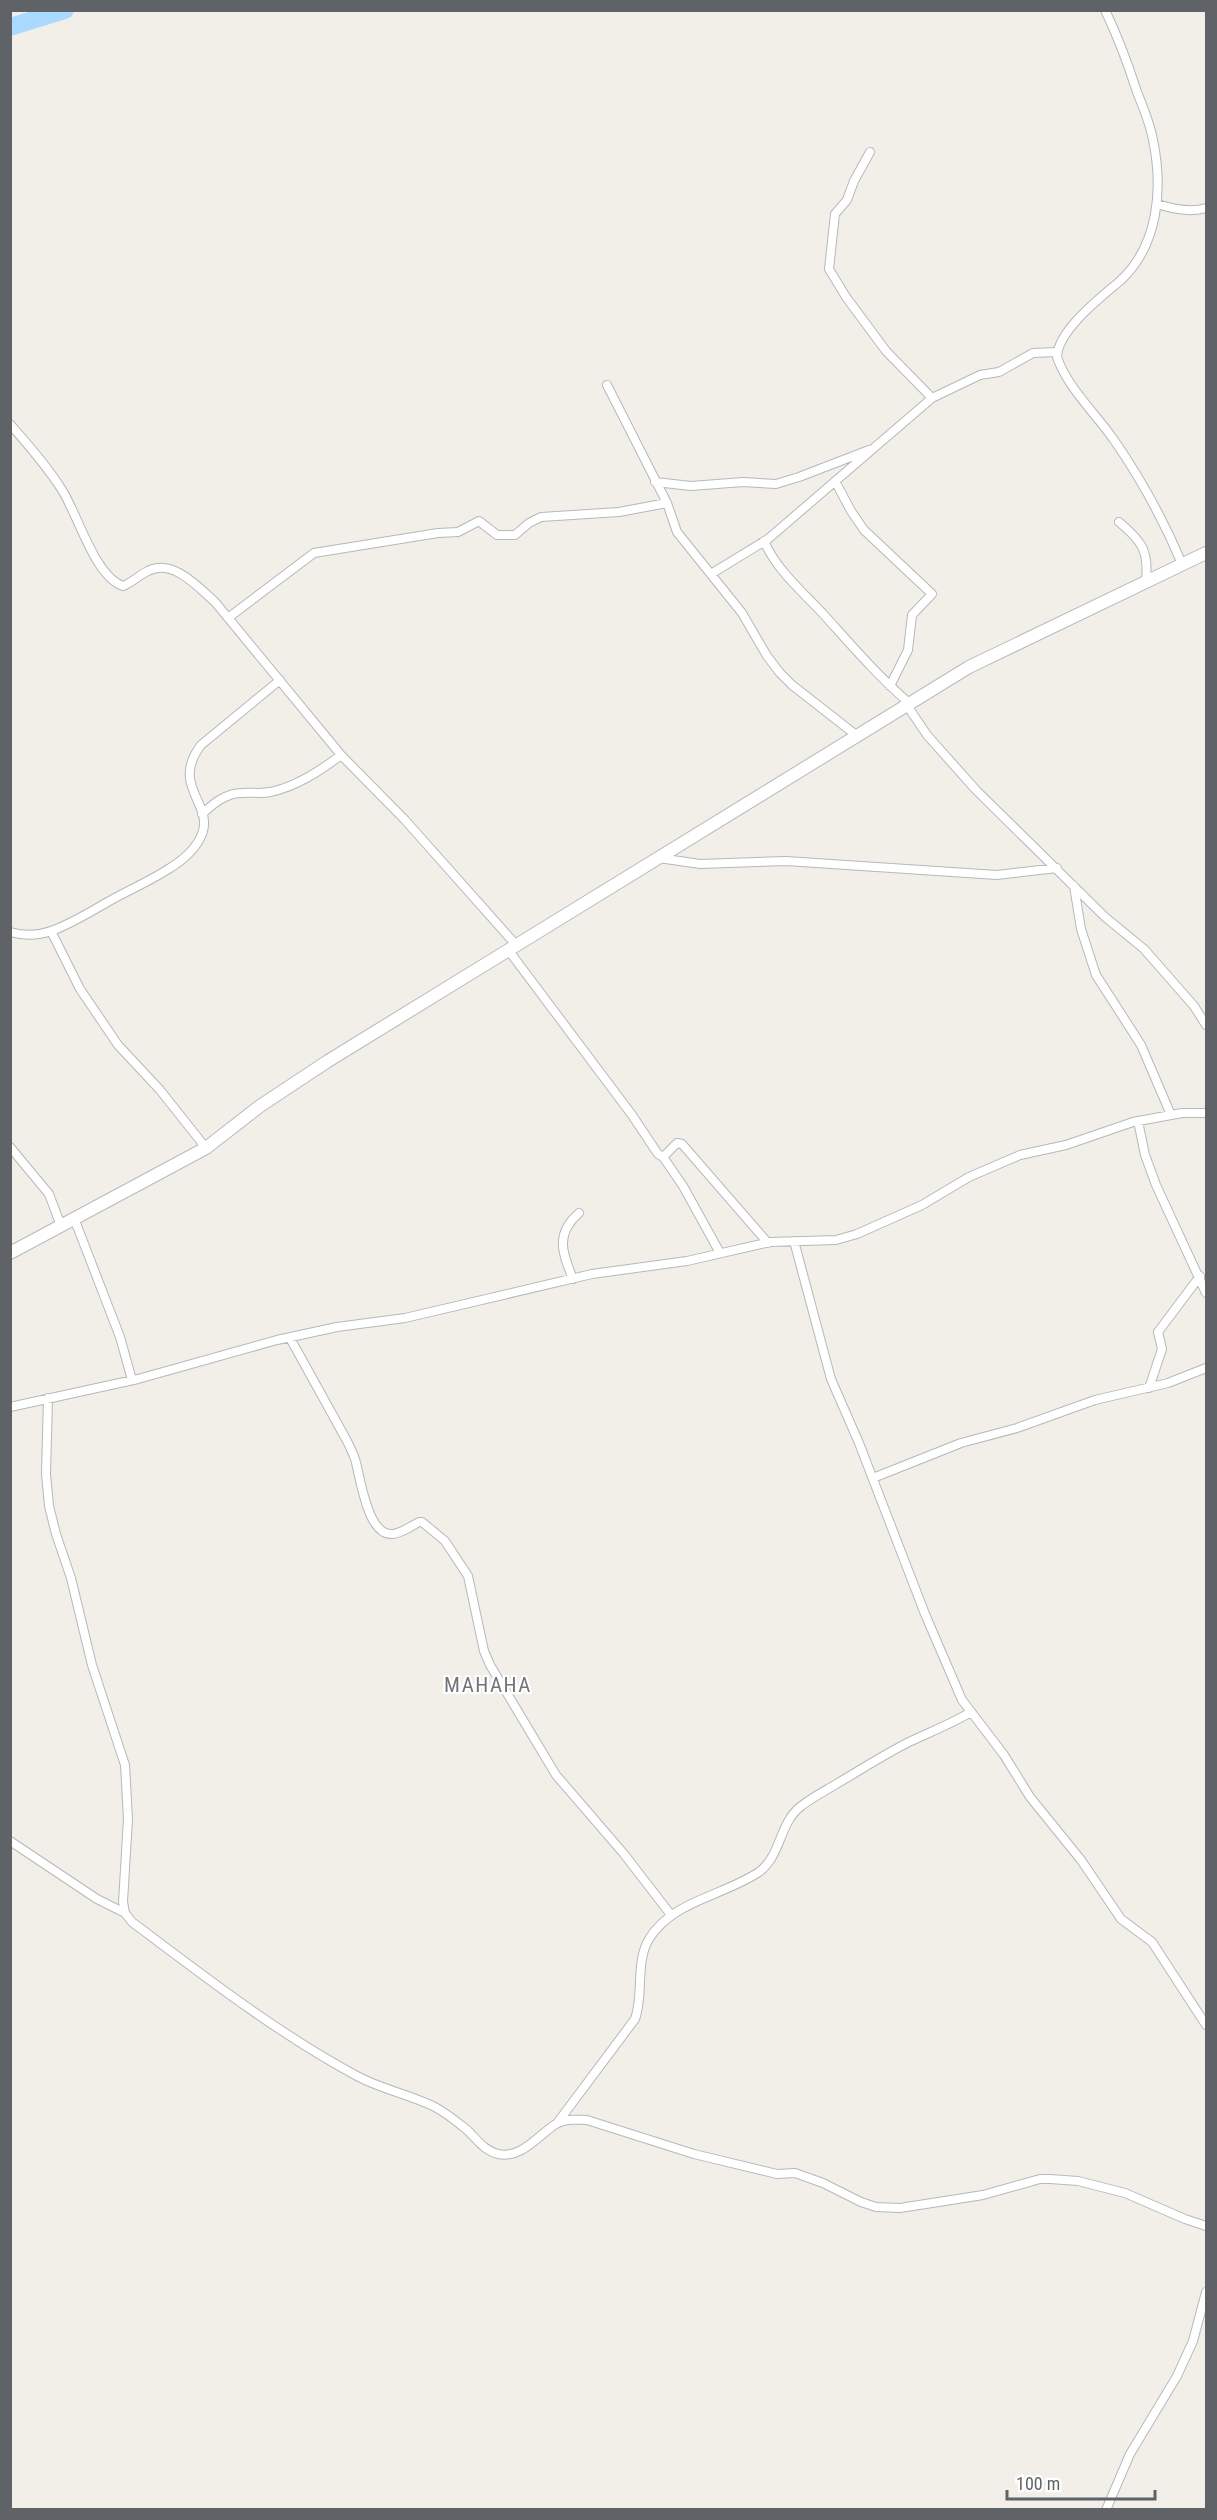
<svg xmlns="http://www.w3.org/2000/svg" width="1217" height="2520" viewBox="0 0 1217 2520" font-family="'Roboto Condensed',sans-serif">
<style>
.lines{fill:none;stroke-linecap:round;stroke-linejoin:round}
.river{stroke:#aadaff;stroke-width:18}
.minor-casing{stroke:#b5b8bc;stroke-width:10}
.secondary-casing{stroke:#b6babf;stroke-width:14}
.minor{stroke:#fff;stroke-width:8}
.secondary{stroke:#fff;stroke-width:12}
.labels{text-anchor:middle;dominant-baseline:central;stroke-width:4.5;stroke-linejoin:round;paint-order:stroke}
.quarter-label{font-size:21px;letter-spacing:1.5px;fill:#70757a;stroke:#fff}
</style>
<rect width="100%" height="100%" fill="#f1efe8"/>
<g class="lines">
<path class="river" d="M10,27L65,10"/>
<g class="minor-casing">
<path id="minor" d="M1105,10C1118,37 1128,64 1137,92C1143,107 1150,123 1153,140C1163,188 1159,245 1120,281C1101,297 1058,330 1057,357C1067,387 1096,414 1114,440C1141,479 1164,521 1182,564
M870,152L854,181L847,200L835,214L829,269L846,297L886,351L932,398
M1157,204C1173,209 1191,213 1206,208
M607,385L667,503L677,532L742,613L767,656L780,673L792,685L856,735
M10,424C29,446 47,466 62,490C78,515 95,577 123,586C133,582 139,575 148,571C173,558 199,588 215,602L341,755L405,820L517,946
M835,481L851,511L864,530L932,594L912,615L908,650L890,686
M655,482L691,486L743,482L776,484L799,477L869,450
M1119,522C1142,541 1149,551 1146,581
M764,541C777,571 804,593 825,616C853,647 877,675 909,703
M711,574L768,539L932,398L980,375L999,372L1033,353L1057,352
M228,618L314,553L438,533L458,532L479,521L497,535H515L529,523L541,517L619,512L667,503
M906,704L927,735L976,790L1105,917L1144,949L1194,1006L1206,1025
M202,814C214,803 226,793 242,793C251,792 261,794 270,792C296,787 320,771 341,755
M659,858L700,864L786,861L997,875L1057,868
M1074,886L1081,929L1096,975L1141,1045L1171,1115
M51,931L80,989L118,1045L160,1090L206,1148
M10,932C24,936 37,936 51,931C72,924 93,910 113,899C131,889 152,880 170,868C183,860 198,847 203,831C211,802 171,785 201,745L280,680
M509,951L632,1115L658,1154L663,1157L677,1143L682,1144L768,1243
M1138,1121L1145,1155L1156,1185L1206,1293
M10,1147L49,1194L61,1226
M663,1157L683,1186L720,1253
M74,1218L120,1337L132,1380
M794,1241L831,1379L859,1443L925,1614L962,1700L1004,1755L1030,1797L1081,1860L1121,1919L1152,1942L1206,2025
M573,1279C562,1252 555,1234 579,1213
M290,1338L347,1441C350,1447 353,1453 355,1459C360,1475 367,1537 393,1534C402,1533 411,1526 419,1522H422L445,1541L468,1576L484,1651L490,1665L556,1775L624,1854L671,1915
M1149,1388L1162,1349L1158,1332L1200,1276
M48,1398L46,1474L49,1506L56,1534L71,1578L92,1665L125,1765L128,1819L123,1902L125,1913L132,1922C204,1976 277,2033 357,2076C381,2089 408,2094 433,2106C445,2112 456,2121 466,2129C477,2139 483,2150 498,2154C522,2159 538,2135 556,2124C565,2118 577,2120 587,2120L694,2154L777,2174L795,2173L823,2183L861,2202L876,2207L900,2208L983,2195L1040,2179H1050L1078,2181L1125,2193L1185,2219L1206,2226
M10,1407L138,1379L277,1340L337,1327L405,1318L592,1274L687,1261L770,1242L836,1240L857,1234L922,1205L969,1177L1020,1155L1066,1145L1133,1122L1182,1113H1206
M873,1478L961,1443L1017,1428L1095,1400L1168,1383L1206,1368
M10,1841L97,1899L125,1913
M558,2122L635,2019C644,1995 635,1962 649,1939C672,1901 723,1896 759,1872C781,1856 779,1824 800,1807C811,1798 825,1791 838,1783C862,1769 885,1754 909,1742C930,1732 951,1724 971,1712
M1106,2510L1130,2454L1177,2376L1193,2341L1206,2292"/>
</g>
<g class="secondary-casing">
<path id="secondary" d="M10,1253L206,1148L260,1106L328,1061L969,667L1206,553"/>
</g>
<use href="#minor" class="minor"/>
<use href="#secondary" class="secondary"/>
</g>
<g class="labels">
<g class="quarter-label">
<text x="488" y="1685">MAHAHA</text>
</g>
</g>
<rect width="1217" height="2520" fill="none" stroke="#5f6368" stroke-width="24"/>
<path d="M1007 2490v9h148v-9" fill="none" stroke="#5f6368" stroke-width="3"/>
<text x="1016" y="2490" font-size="18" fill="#5f6368" stroke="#ffffff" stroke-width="4.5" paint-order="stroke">100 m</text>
</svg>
